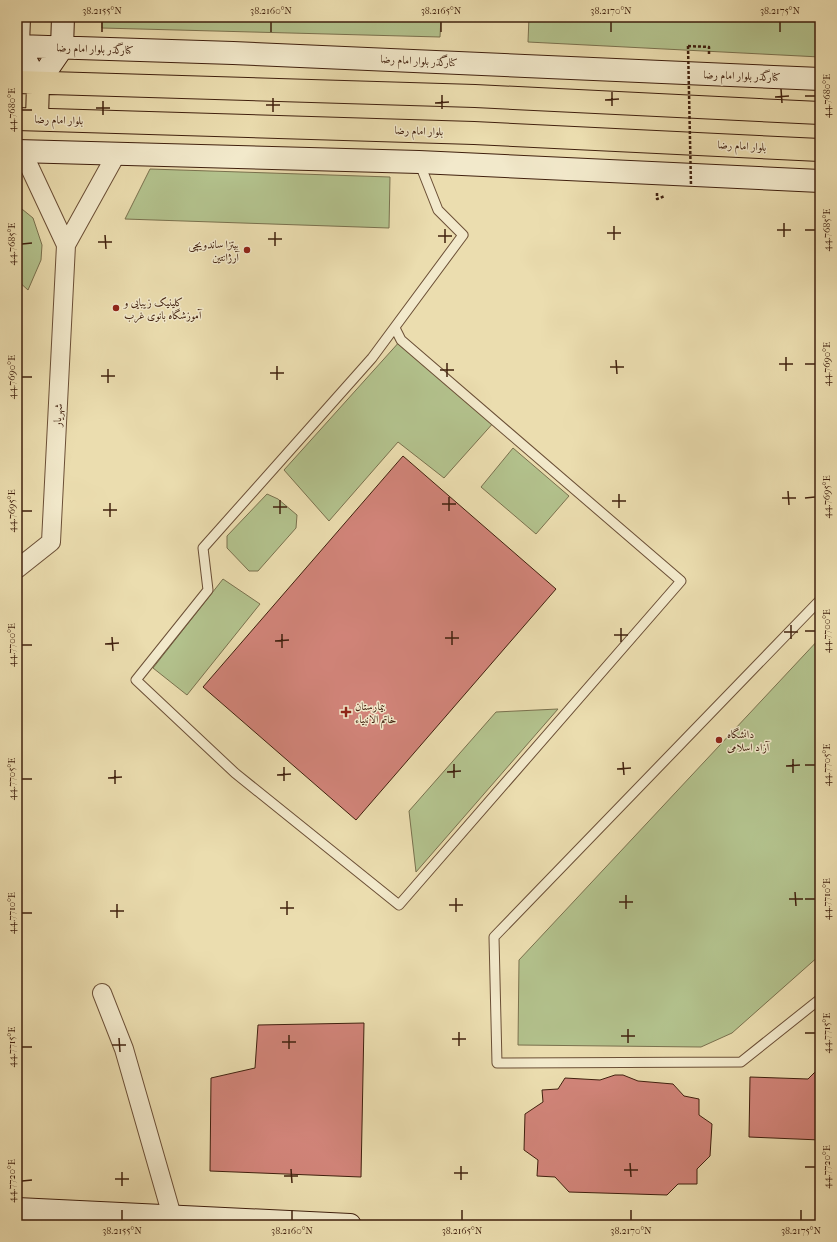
<svg xmlns="http://www.w3.org/2000/svg" width="837" height="1242" viewBox="0 0 837 1242" font-family="'IM FELL French Canon',Amiri,serif">
<style>
.green{fill:#b3c28d;stroke:#7a714e}
.building{fill:#d18479;stroke:#40200e}
.lines{fill:none;stroke-linecap:round;stroke-linejoin:round}
.lane-casing{stroke:#6b4f36;stroke-width:11}
.street-casing{stroke:#6b4f36;stroke-width:20}
.secondary-casing{stroke:#40200e;stroke-width:24}
.primary-casing{stroke:#40200e;stroke-width:24}
.path{stroke:#40200e;stroke-width:2.5;stroke-dasharray:3 2;stroke-linecap:butt}
.lane{stroke:#f2e9cb;stroke-width:9}
.street{stroke:#f2e9cb;stroke-width:18}
.secondary{stroke:#f2e9cb;stroke-width:22}
.primary{stroke:#ebddaf;stroke-width:22}
.path-bridge{stroke:#40200e;stroke-width:2.5;stroke-dasharray:3 2;stroke-linecap:butt}
.ticks{fill:none;stroke:#40200e;stroke-width:1.5}
.poi-dot{fill:#8f2418;stroke:#f2e9cb;stroke-width:1.5}
.labels{text-anchor:middle;dominant-baseline:central;stroke-width:3;stroke-linejoin:round;paint-order:stroke}
.street-label{font-size:11px;fill:#40200e;stroke:#f2e9cb}
.poi-label{font-size:11px;fill:#40200e;stroke:#f2e9cb;text-anchor:start}
.neatline{fill:none;stroke:#40200e;stroke-width:1.5}
.ticks-label{font-size:10px;text-anchor:middle;fill:#40200e}
</style>
<rect width="100%" height="100%" fill="#ebddaf"/>
<filter id="stains"><feTurbulence type="fractalNoise" baseFrequency=".005" numOctaves="4"/><feColorMatrix values="0 0 0 0 .2 0 0 0 0 .09 0 0 0 0 .02 0 0 0 .5 -.17"/></filter>
<radialGradient id="worn" r=".72"><stop offset=".6" stop-color="#630" stop-opacity="0"/><stop offset="1" stop-color="#630" stop-opacity=".3"/></radialGradient>
<path class="green" d="M102,17H441L440,37L102,28Z
M529,17H820V57L528,42Z
M150,169L390,177L389,228L125,219Z
M17,205L33,218L42,245L41,260L28,290L17,280Z
M401,340L495,421L444,478L398,442L329,521L284,470Z
M513,448L569,496L536,534L481,487Z
M267,494L278,499L297,515L296,528L258,571H249L227,548V536Z
M223,579L260,604L187,695L153,668Z
M820,638V955L732,1033L701,1047L518,1045L519,960Z
M558,709L416,872L409,811L496,712Z"/>
<path class="building" d="M403,456L556,589L356,820L203,687Z
M364,1023L361,1177L210,1171L211,1078L255,1068L258,1025Z
M818,1069H820V1140L749,1137L750,1077L808,1079Z
M615,1075H623L638,1081L673,1084L684,1096L699,1099V1115L712,1124L710,1156L697,1169V1184H678L667,1195L569,1192L555,1177L537,1176L538,1160L524,1150L525,1114L543,1102L542,1090L558,1089L565,1078L600,1080Z"/>
<g class="lines">
<g class="lane-casing">
<path id="lane" d="M395,328L401,340L681,581L399,905L235,773L136,680L208,590L203,548L372,358L463,235L438,210L419,162
M820,600L494,937L497,1063L741,1062L820,999"/>
</g>
<g class="street-casing">
<path id="street" d="M22,151L66,245L117,153
M17,569L51,542L66,245
M102,993L124,1049L172,1216V1225"/>
</g>
<g class="secondary-casing">
<path id="secondary" d="M19,17L18,46L38,83L62,48L63,17
M17,46L233,53L820,79
M17,151L419,162L820,181
M17,1209L350,1225"/>
</g>
<g class="primary-casing">
<path id="primary" d="M17,82L475,96L820,113
M17,119L474,133L820,150
M37,119L38,83"/>
</g>
<path class="path" d="M688,46L709,47V54
M657,193V199L665,196"/>
<use href="#lane" class="lane"/>
<use href="#street" class="street"/>
<use href="#secondary" class="secondary"/>
<use href="#primary" class="primary"/>
<path class="path-bridge" d="M688,46L691,186"/>
</g>
<path class="ticks" d="M102,22V32M271,22V32M441,22V32M611,22V32M780,22V32M781,89L782,103M612,92V106M442,95V109M805,96H815M775,97L789,96M273,98V112M605,100L619,99M103,101V115M435,103L449,102M266,105H280M96,108H110M22,110H32M784,223V237M614,226V240M445,229V243M777,230H791M805,230H815M275,232V246M607,233H621M105,235L106,249M438,236H452M268,239H282M98,242H112M22,244L32,243M786,357V371M616,360L617,374M447,363V377M779,364H793M805,364H815M277,366V380M610,367H624M108,369V383M440,370H454M270,373H284M101,376H115M22,377H32M788,491L789,505M619,494V508M449,497V511M782,498H796M805,498L815,497M280,500V514M612,501H626M110,503V517M442,504H456M273,507H287M103,510H117M22,511H32M791,625V639M621,628V642M452,631V645M805,631H815M784,632H798M282,634V648M614,635H628M112,637L113,651M445,638H459M275,641L289,640M105,644L119,643M22,645H32M793,759V773M623,762L624,775M454,764V778M805,765H815M786,766L800,765M284,767V781M617,769L631,768M115,770V784M447,772L461,771M277,775L291,774M108,778L122,777M22,779H32M795,892L796,906M626,895V909M456,898V912M789,899H803M805,899H815M287,901V915M619,902H633M117,904V918M449,905H463M280,908H294M110,911H124M22,913H32M628,1029V1043M459,1032V1046M805,1033H815M289,1035V1049M621,1036H635M119,1038L120,1052M452,1039H466M282,1042H296M112,1045H126M22,1047H32M630,1163L631,1177M461,1166V1180M805,1167H815M291,1169L292,1183M624,1170H638M122,1172V1186M454,1173H468M284,1176H298M115,1179H129M22,1181L32,1180M122,1210V1220M292,1210V1220M462,1210V1220M631,1210V1220M801,1210V1220"/>
<g class="poi-dot">
<circle cx="247" cy="250" r="4"/>
<circle cx="116" cy="308" r="4"/>
<path d="M344 706h4v4h4v4h-4v4h-4v-4h-4v-4h4z"/>
<circle cx="719" cy="740" r="4"/>
</g>
<g class="labels">
<g class="street-label">
<text transform="translate(95 49) rotate(2)">کنارگذر بلوار امام رضا</text>
<text transform="translate(419 61) rotate(3)">کنارگذر بلوار امام رضا</text>
<text transform="translate(742 76) rotate(2)">کنارگذر بلوار امام رضا</text>
<text transform="translate(59 120) rotate(2)">بلوار امام رضا</text>
<text transform="translate(419 131) rotate(2)">بلوار امام رضا</text>
<text transform="translate(742 146) rotate(3)">بلوار امام رضا</text>
<text transform="translate(58 415) rotate(-87)">شهریار</text>
</g>
<g class="poi-label">
<text x="239" y="244" text-anchor="end">پیتزا ساندویچی<tspan x="239" dy="13">آرژانتین</tspan></text>
<text x="124" y="302">کلینیک زیبایی و<tspan x="124" dy="13">آموزشگاه بانوی غرب</tspan></text>
<text x="355" y="706">بیمارستان<tspan x="355" dy="13">خاتم الانبیاء</tspan></text>
<text x="727" y="734">دانشگاه<tspan x="727" dy="13">آزاد اسلامی</tspan></text>
</g>
</g>
<rect width="837" height="1242" fill="none" stroke="#ebddaf" stroke-width="44"/>
<rect x="22" y="22" width="793" height="1198" class="neatline"/>
<g class="ticks-label">
<text x="102" y="14">38.2155°N</text>
<text x="271" y="14">38.2160°N</text>
<text x="441" y="14">38.2165°N</text>
<text x="611" y="14">38.2170°N</text>
<text x="780" y="14">38.2175°N</text>
<text transform="translate(826 96) rotate(-90)" y="4">44.7680°E</text>
<text transform="translate(11 110) rotate(-90)" y="4">44.7680°E</text>
<text transform="translate(826 230) rotate(-90)" y="4">44.7685°E</text>
<text transform="translate(11 244) rotate(-90)" y="4">44.7685°E</text>
<text transform="translate(826 364) rotate(-90)" y="4">44.7690°E</text>
<text transform="translate(11 377) rotate(-90)" y="4">44.7690°E</text>
<text transform="translate(826 497) rotate(-90)" y="4">44.7695°E</text>
<text transform="translate(11 511) rotate(-90)" y="4">44.7695°E</text>
<text transform="translate(826 631) rotate(-90)" y="4">44.7700°E</text>
<text transform="translate(11 645) rotate(-90)" y="4">44.7700°E</text>
<text transform="translate(826 765) rotate(-90)" y="4">44.7705°E</text>
<text transform="translate(11 779) rotate(-90)" y="4">44.7705°E</text>
<text transform="translate(826 899) rotate(-90)" y="4">44.7710°E</text>
<text transform="translate(11 913) rotate(-90)" y="4">44.7710°E</text>
<text transform="translate(826 1033) rotate(-90)" y="4">44.7715°E</text>
<text transform="translate(11 1047) rotate(-90)" y="4">44.7715°E</text>
<text transform="translate(826 1167) rotate(-90)" y="4">44.7720°E</text>
<text transform="translate(11 1181) rotate(-90)" y="4">44.7720°E</text>
<text x="122" y="1234">38.2155°N</text>
<text x="292" y="1234">38.2160°N</text>
<text x="462" y="1234">38.2165°N</text>
<text x="631" y="1234">38.2170°N</text>
<text x="801" y="1234">38.2175°N</text>
</g>
<rect width="100%" height="100%" filter="url(#stains)"/>
<rect width="100%" height="100%" fill="url(#worn)"/>
</svg>
